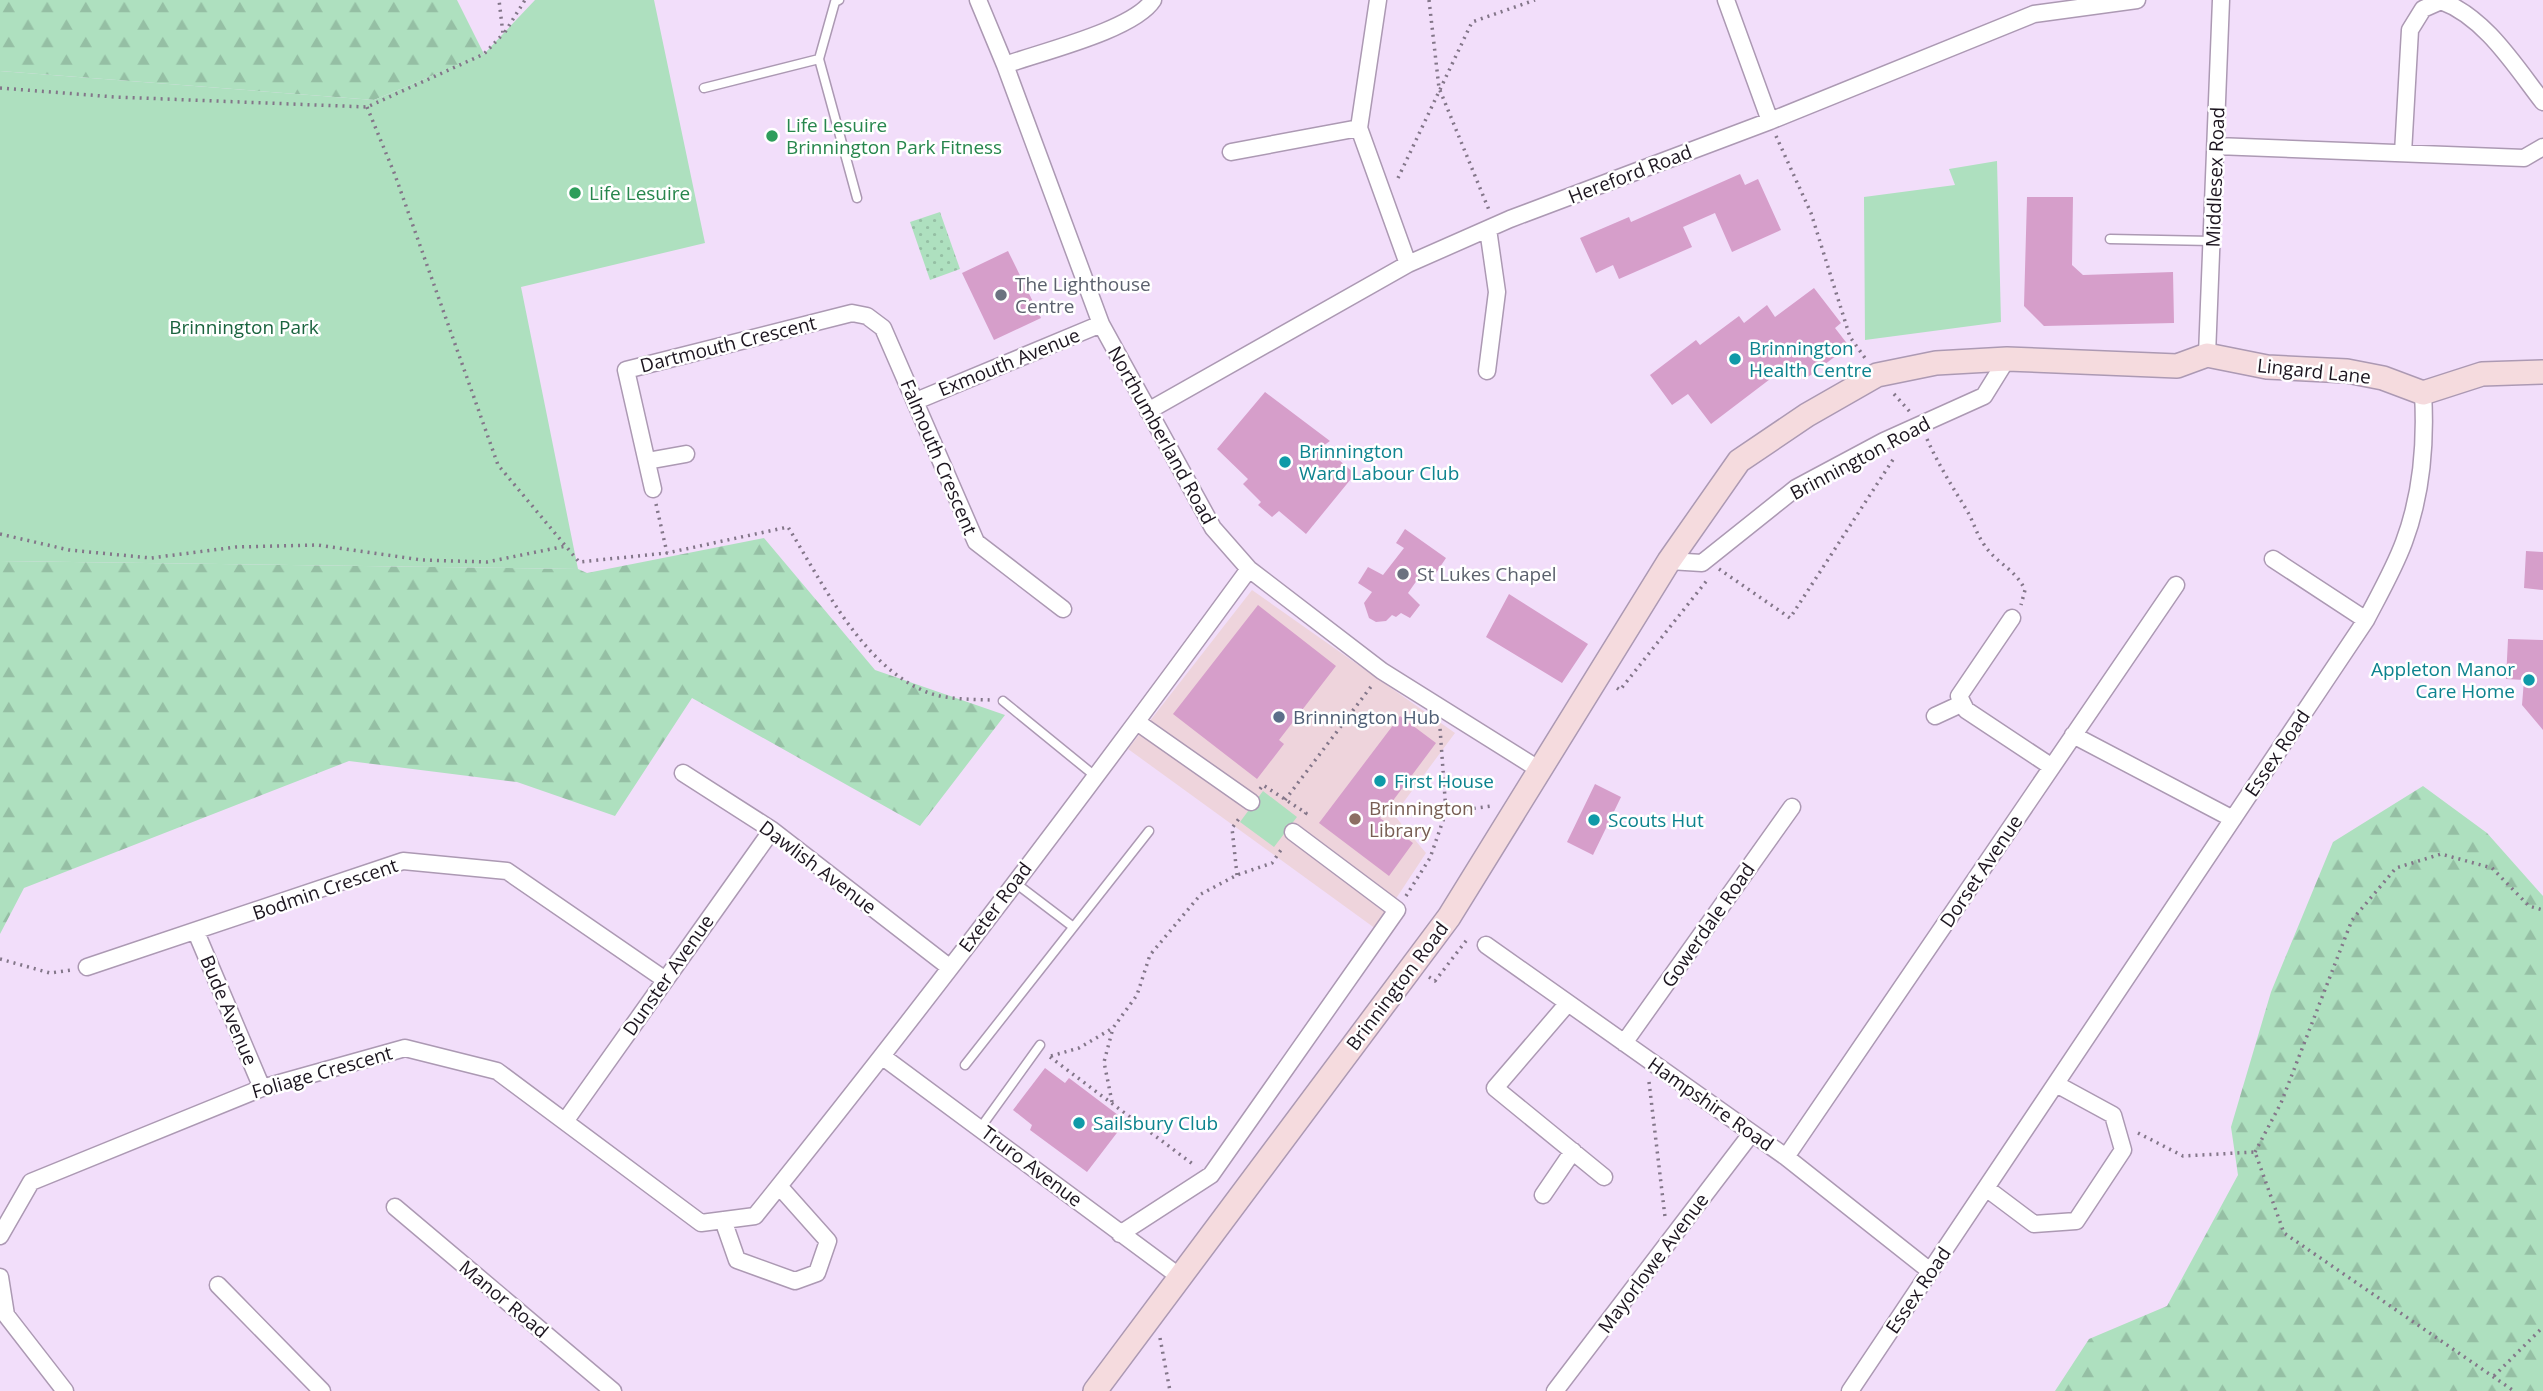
<svg xmlns="http://www.w3.org/2000/svg" width="2543" height="1391" viewBox="0 0 2543 1391" font-family="'Open Sans',sans-serif">
<style>
.commercial{fill:#eed4dc}
.grass{fill:url(#grass-dots)}
.forest{fill:url(#forest-firs)}
.park{fill:#aee0bf}
.building{fill:#d69eca}
.lines{fill:none;stroke-linecap:round;stroke-linejoin:round}
.lane-casing{stroke:#ac99b3;stroke-width:11}
.street-casing{stroke:#ac99b3;stroke-width:19}
.secondary-casing{stroke:#ac99b3;stroke-width:26}
.path{stroke:#837689;stroke-width:3.5;stroke-dasharray:2 5;stroke-linecap:butt}
.lane{stroke:#fff;stroke-width:8}
.street{stroke:#fff;stroke-width:16}
.secondary{stroke:#f5dbde;stroke-width:23}
.leisure-dot{fill:#2e9e5b;stroke:#fff;stroke-width:2.5}
.worship-dot{fill:#6b7280;stroke:#fff;stroke-width:2.5}
.culture-dot{fill:#0f9aa8;stroke:#fff;stroke-width:2.5}
.service-dot{fill:#5c6f8a;stroke:#fff;stroke-width:2.5}
.education-dot{fill:#8d6e63;stroke:#fff;stroke-width:2.5}
.labels{text-anchor:middle;dominant-baseline:central;stroke-width:5;stroke-linejoin:round;paint-order:stroke}
.leisure-label{font-size:19px;fill:#27864d;stroke:#fff;text-anchor:start}
.street-label{font-size:19px;fill:#1c151f;stroke:#fff}
.worship-label{font-size:19px;fill:#5b616d;stroke:#fff;text-anchor:start}
.park-label{font-size:19px;fill:#1a633e;stroke:#fff}
.culture-label{font-size:19px;fill:#0d838f;stroke:#fff;text-anchor:start}
.service-label{font-size:19px;fill:#4e5e75;stroke:#fff;text-anchor:start}
.education-label{font-size:19px;fill:#785e54;stroke:#fff;text-anchor:start}
</style>
<defs>
<pattern id="grass-dots" width="8" height="8" patternUnits="userSpaceOnUse" patternTransform="scale(1.75)"><rect width="8" height="8" fill="#aee0bf"/><path d="M2 2h.1M6 6h.1" fill="none" stroke="#95bfa4" stroke-width="1.8" stroke-linecap="round"/></pattern>
<pattern id="forest-firs" width="22" height="20" patternUnits="userSpaceOnUse" patternTransform="scale(1.75)"><rect width="22" height="20" fill="#aee0bf"/><path d="M5 1l3.5 6h-7zM16 11l3.5 6h-7z" fill="#95bfa4"/></pattern>
</defs>
<rect width="100%" height="100%" fill="#f2defa"/>
<path class="commercial" d="M1252,590L1455,733L1394,815L1426,853L1376,929L1128,749Z"/>
<path class="grass" d="M940,212L960,269L930,280L910,222Z"/>
<path class="forest" d="M0,0H457L484,54L374,100L0,71Z
M764,538L875,670L1005,715L920,826L692,698L615,816L517,782L349,761L24,888L0,934V561L578,569L587,573Z
M2423,786L2487,833L2543,896V1391H2055L2089,1339L2167,1306L2238,1175L2231,1127L2271,992L2333,842Z"/>
<path class="park" d="M535,0H654L705,243L521,287L578,569L0,561V71L374,100L484,54Z
M1997,161L2001,322L1865,340L1864,197L1955,185L1949,169Z
M1263,791L1297,817L1274,847L1240,822Z"/>
<path class="building" d="M1740,174L1745,185L1758,179L1781,230L1732,252L1715,213L1683,227L1692,247L1619,279L1613,265L1596,273L1580,238L1629,217L1631,222Z
M2027,197H2073L2072,265L2083,275L2173,272L2174,323L2044,326L2024,306Z
M1008,251L1041,318L994,340L962,273Z
M1814,288L1841,323L1835,328L1849,346L1804,380L1791,363L1711,424L1688,394L1672,405L1650,375L1696,340L1700,345L1739,316L1744,323L1767,305L1775,317Z
M1265,392L1330,441L1323,446L1355,474L1306,534L1279,511L1272,517L1258,505L1261,502L1243,484L1248,479L1217,449Z
M1405,529L1446,558L1436,573L1427,566L1408,593L1420,605L1410,618L1401,613L1396,617L1392,615L1386,621L1376,622L1369,618L1364,603L1372,592L1358,583L1368,567L1383,575L1404,548L1396,543Z
M2526,551L2543,552V590L2524,588Z
M1509,594L1588,644L1562,683L1486,637Z
M1258,605L1336,666L1279,740L1284,744L1257,779L1173,714Z
M2508,639L2543,640V730L2522,705L2524,680L2506,679Z
M1400,716L1436,743L1380,818L1413,843L1389,876L1319,823Z
M1595,784L1621,797L1593,855L1567,842Z
M1045,1068L1065,1083L1069,1078L1126,1121L1087,1172L1030,1130L1032,1125L1013,1110Z"/>
<g class="lines">
<g class="lane-casing">
<path id="lane" d="M819,59L857,198
M704,88L819,59L835,2L839,0
M2110,239L2212,241
M1003,701L1095,776
M1014,882L1072,926
M965,1065L1149,831
M981,1127L1040,1045"/>
</g>
<g class="street-casing">
<path id="street" d="M978,0L1005,65L1101,324L1213,528L1249,569L1382,671L1540,770
M1378,0L1359,128L1408,264
M1726,0L1770,121
M1005,65C1041,52 1134,30 1153,0
M2216,146L2524,158L2543,147
M1231,152L1359,128
M2403,153L2410,30L2423,9L2441,1C2485,17 2515,66 2543,102
M2207,355L2221,0
M1487,371L1497,292L1488,229
M916,401L1101,324
M1148,411L1408,264L1510,219L1770,121L2034,14L2137,0
M647,461L686,454
M653,489L626,370L852,313L867,316L883,328L976,542L1063,609
M2273,559L2366,620
M1669,561L1702,563L1796,488L1884,441L1984,396L2007,359
M2012,618L1959,696L1966,710L2052,767
M1935,716L1961,704
M1137,722L1251,802
M2073,735L2233,819
M683,773L772,830L949,967
M196,932L262,1088
M1486,945L1786,1157L1930,1271
M87,967L403,861L507,871L664,979
M1568,1003L1495,1088L1604,1177
M1624,1043L1792,807
M883,1057L1180,1277
M566,1120L772,830
M1786,1157L2176,585
M1986,1188L2034,1224L2076,1221L2123,1150L2113,1115L2056,1084
M1543,1195L1573,1151
M395,1207L613,1391
M723,1220L737,1260L795,1281L817,1273L828,1241L779,1186
M1120,1234L1211,1175L1397,910L1293,832
M0,1236L31,1182L262,1088L405,1048L497,1071L701,1223L755,1216C925,1005 1089,788 1249,569
M0,1277L6,1315L65,1391
M218,1285L322,1391
M1555,1391L1751,1134
M1850,1391L2366,620C2379,595 2394,569 2404,542C2422,494 2426,444 2423,393"/>
</g>
<g class="secondary-casing">
<path id="secondary" d="M1095,1391L1449,917L1669,561L1739,461L1807,415L1877,375L1936,363L2007,359L2177,366L2207,355L2267,367L2347,371L2383,378L2423,393L2482,374L2543,372"/>
</g>
<path class="path" d="M1429,0L1439,88L1489,210
M505,32L525,0
M0,88L115,97L367,107L484,54L503,34L499,0
M367,107L395,175L498,465L579,562L667,553
M1776,136L1811,213L1850,337L1865,358
M1398,178L1472,22L1535,0
M1894,394L1910,412
M1927,439C1938,464 1952,486 1966,509C1973,520 1976,533 1983,543C1996,564 2015,568 2025,590L2021,605
M656,504L667,553L788,527C822,582 860,662 922,690C943,700 969,699 991,700
M0,534L69,550L151,558L236,547L318,545L422,560L487,562L566,546
M1719,569L1790,618L1894,458
M1617,688L1620,690L1708,579
M1260,789L1263,785L1306,813L1303,817
M1285,800L1373,684
M1446,812L1492,806
M1237,875L1232,828L1241,816
M1406,896L1430,858L1446,812L1440,728
M0,959L50,973L71,970
M1429,977L1435,981L1469,937
M1051,1056L1079,1048L1113,1028L1137,995L1150,955L1201,894L1237,875L1272,863L1283,847
M1050,1057L1194,1165
M1649,1082L1665,1217
M1112,1102L1104,1062L1113,1028
M2138,1133L2183,1156L2255,1152L2284,1233L2514,1391
M2255,1152L2281,1103L2352,920L2396,868L2441,854L2492,868L2529,906L2543,910
M1160,1338L1170,1391
M2494,1376L2543,1327"/>
<use href="#lane" class="lane"/>
<use href="#street" class="street"/>
<use href="#secondary" class="secondary"/>
</g>
<g class="leisure-dot">
<circle cx="772" cy="136" r="7"/>
<circle cx="575" cy="193" r="7"/>
</g>
<g class="worship-dot">
<circle cx="1001" cy="295" r="7"/>
<circle cx="1403" cy="574" r="7"/>
</g>
<g class="culture-dot">
<circle cx="1735" cy="359" r="7"/>
<circle cx="1285" cy="462" r="7"/>
<circle cx="2529" cy="680" r="7"/>
<circle cx="1380" cy="781" r="7"/>
<circle cx="1594" cy="820" r="7"/>
<circle cx="1079" cy="1123" r="7"/>
</g>
<circle class="service-dot" cx="1279" cy="717" r="7"/>
<circle class="education-dot" cx="1355" cy="819" r="7"/>
<g class="labels">
<g class="leisure-label">
<text x="786" y="125">Life Lesuire<tspan x="786" dy="22">Brinnington Park Fitness</tspan></text>
<text x="589" y="193">Life Lesuire</text>
</g>
<g class="street-label">
<text transform="translate(1630 174) rotate(-21)">Hereford Road</text>
<text transform="translate(2215 177) rotate(-88)">Middlesex Road</text>
<text transform="translate(728 344) rotate(-14)">Dartmouth Crescent</text>
<text transform="translate(1009 362) rotate(-22)">Exmouth Avenue</text>
<text transform="translate(2314 371) rotate(6)">Lingard Lane</text>
<text transform="translate(1162 435) rotate(61)">Northumberland Road</text>
<text transform="translate(939 457) rotate(67)">Falmouth Crescent</text>
<text transform="translate(1860 458) rotate(-28)">Brinnington Road</text>
<text transform="translate(2277 753) rotate(-56)">Essex Road</text>
<text transform="translate(818 867) rotate(37)">Dawlish Avenue</text>
<text transform="translate(1981 871) rotate(-56)">Dorset Avenue</text>
<text transform="translate(325 889) rotate(-19)">Bodmin Crescent</text>
<text transform="translate(995 907) rotate(-53)">Exeter Road</text>
<text transform="translate(1708 925) rotate(-55)">Gowerdale Road</text>
<text transform="translate(668 975) rotate(-55)">Dunster Avenue</text>
<text transform="translate(1397 986) rotate(-53)">Brinnington Road</text>
<text transform="translate(229 1010) rotate(67)">Bude Avenue</text>
<text transform="translate(322 1072) rotate(-16)">Foliage Crescent</text>
<text transform="translate(1711 1104) rotate(35)">Hampshire Road</text>
<text transform="translate(1032 1166) rotate(37)">Truro Avenue</text>
<text transform="translate(1653 1263) rotate(-53)">Mayorlowe Avenue</text>
<text transform="translate(1918 1290) rotate(-56)">Essex Road</text>
<text transform="translate(504 1299) rotate(40)">Manor Road</text>
</g>
<g class="worship-label">
<text x="1015" y="284">The Lighthouse<tspan x="1015" dy="22">Centre</tspan></text>
<text x="1417" y="574">St Lukes Chapel</text>
</g>
<g class="park-label">
<text x="244" y="327">Brinnington Park</text>
</g>
<g class="culture-label">
<text x="1749" y="348">Brinnington<tspan x="1749" dy="22">Health Centre</tspan></text>
<text x="1299" y="451">Brinnington<tspan x="1299" dy="22">Ward Labour Club</tspan></text>
<text x="2515" y="669" text-anchor="end">Appleton Manor<tspan x="2515" dy="22">Care Home</tspan></text>
<text x="1394" y="781">First House</text>
<text x="1608" y="820">Scouts Hut</text>
<text x="1093" y="1123">Sailsbury Club</text>
</g>
<g class="service-label">
<text x="1293" y="717">Brinnington Hub</text>
</g>
<g class="education-label">
<text x="1369" y="808">Brinnington<tspan x="1369" dy="22">Library</tspan></text>
</g>
</g>
</svg>
